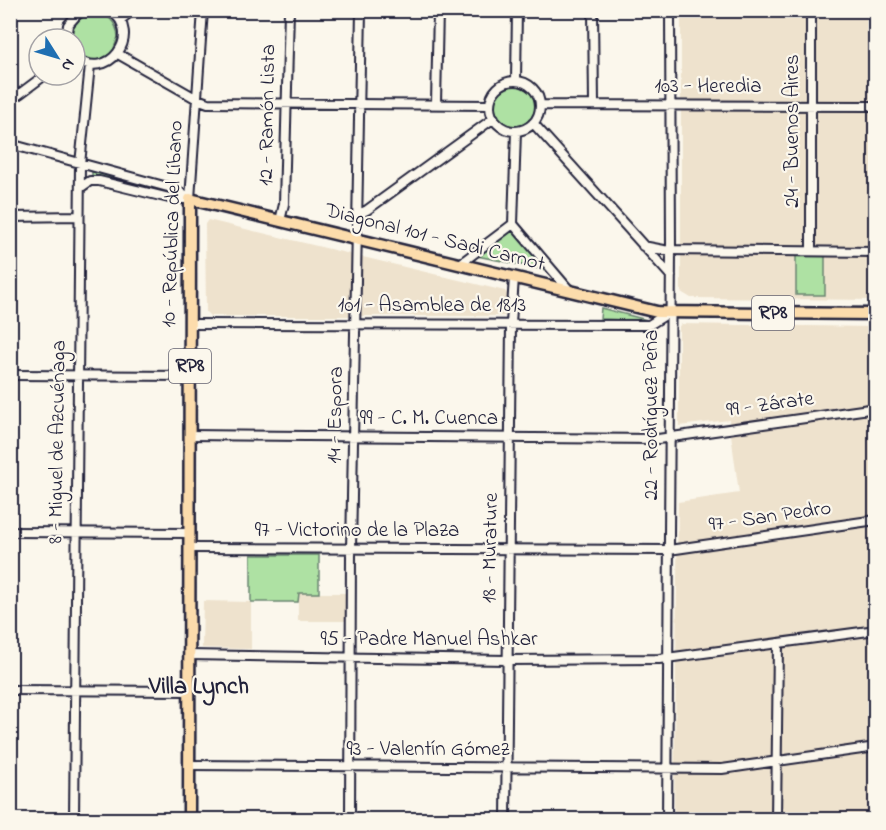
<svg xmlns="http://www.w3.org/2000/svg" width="886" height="830" viewBox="0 0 886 830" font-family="'Indie Flower',sans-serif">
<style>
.built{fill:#eee2cd}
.green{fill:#aee1a3;stroke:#68826f;stroke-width:1.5}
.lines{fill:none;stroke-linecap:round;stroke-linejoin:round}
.minor-casing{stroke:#22223b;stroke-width:12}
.major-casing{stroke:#22223b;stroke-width:15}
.minor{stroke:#fbf7ec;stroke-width:8}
.major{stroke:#fcdcac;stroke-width:10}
.labels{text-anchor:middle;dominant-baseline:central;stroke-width:4.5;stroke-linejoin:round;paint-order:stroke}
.shield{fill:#fbf7ec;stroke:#636270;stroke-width:1.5}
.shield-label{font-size:20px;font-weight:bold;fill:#22223b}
.street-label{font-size:21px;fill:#22223b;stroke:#fbf7ec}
.quarter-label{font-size:24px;font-weight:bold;fill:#22223b;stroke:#fbf7ec}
</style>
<rect width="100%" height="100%" fill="#fbf7ec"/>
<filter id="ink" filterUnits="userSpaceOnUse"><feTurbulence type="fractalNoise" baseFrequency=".0167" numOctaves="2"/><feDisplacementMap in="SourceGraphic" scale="12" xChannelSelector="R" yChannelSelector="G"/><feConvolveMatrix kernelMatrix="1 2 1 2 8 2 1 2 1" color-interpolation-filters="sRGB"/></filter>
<g filter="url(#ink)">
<path class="built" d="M681,11H875V300L691,298L681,292Z
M208,220L505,291L510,296L507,316H210L206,312L205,224Z
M682,324L875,327V819L674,820L678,502L739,493L729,420L679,426V326Z
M298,593H346V621H298Z
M203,601L251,602V649L202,648Z"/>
<path class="green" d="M92,12C107,12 117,22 118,37L113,51C102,62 89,63 77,53L75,39H71L75,22Z
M495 106a20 20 0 1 1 40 0a20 20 0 1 1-40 0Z
M95,171L169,189L170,195L92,177V172Z
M514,229L551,271L477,256Z
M796,256H825V295H796Z
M601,308L651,321L600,319Z
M251,555H319V593H299L298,602H251Z"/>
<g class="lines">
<g class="minor-casing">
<path id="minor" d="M593,10L594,104
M120,20L133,10
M66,39L68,25L81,10
M118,54L197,99L208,103L490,105
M75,57C107,84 145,34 110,10
M516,81L517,10
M490 106a25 25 0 1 1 50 0a25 25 0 1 1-50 0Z
M10,101L45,75
M436,103L438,10
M540,105L876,106
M533,123L671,276
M516,131L513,224L570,291
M10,144L175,189L190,199
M80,188L90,181H99L173,199H189
M190,199L203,10
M357,215L367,210L494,118
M10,217L79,216
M280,221L284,204L289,10
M643,246L664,250L876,252
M811,251V10
M460,264L513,224
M190,324L649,325L670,312
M10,375L190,376
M189,435L658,439L876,408
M10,532L189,533
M189,548L669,550L876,520
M189,655L507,660L659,659L876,630
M10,690L189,691
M189,765L722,769L876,747
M74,820L80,164L90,65
M350,820L351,550L361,10
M506,820L511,324L514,277
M667,820L671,250L670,10
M776,820L778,643"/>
</g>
<g class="major-casing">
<path id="major" d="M189,820L190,199L657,312L876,314"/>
</g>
<use href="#minor" class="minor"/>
<use href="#major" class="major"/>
</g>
</g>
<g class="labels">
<g class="shield">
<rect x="752" y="296" width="42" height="34" rx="4.5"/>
<rect x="169" y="349" width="42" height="34" rx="4.5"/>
</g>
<g class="shield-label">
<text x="773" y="313">RP8</text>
<text x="190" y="366">RP8</text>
</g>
<g class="street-label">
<text x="708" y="87">103 - Heredia</text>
<text transform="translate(268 115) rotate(-89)">12 - Ramón Lista</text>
<text transform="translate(793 131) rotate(-90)">24 - Buenos Aires</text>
<text transform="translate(173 224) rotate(-88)">10 - República del Líbano</text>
<text transform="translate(435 238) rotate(14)">Diagonal 101 - Sadi Carnot</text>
<text x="432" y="306">101 - Asamblea de 1813</text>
<text transform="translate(770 405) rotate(-8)">99 - Zárate</text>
<text transform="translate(336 415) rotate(-89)">14 - Espora</text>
<text transform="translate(652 415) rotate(-90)">22 - Rodríguez Peña</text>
<text x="429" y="419">99 - C. M. Cuenca</text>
<text transform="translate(58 442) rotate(-89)">8 - Miguel de Azcuénaga</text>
<text transform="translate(770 517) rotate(-8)">97 - San Pedro</text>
<text x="357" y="531">97 - Victorino de la Plaza</text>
<text transform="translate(491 548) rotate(-89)">18 - Murature</text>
<text x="429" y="640">95 - Padre Manuel Ashkar</text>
<text x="428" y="750">93 - Valentín Gómez</text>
</g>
<g class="quarter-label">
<text x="199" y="687">Villa Lynch</text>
</g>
</g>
<rect width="886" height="830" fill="none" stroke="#fbf7ec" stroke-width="36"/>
<rect x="18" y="18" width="850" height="794" fill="none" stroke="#22223b" stroke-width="2" filter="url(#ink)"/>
<g transform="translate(57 57) rotate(127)"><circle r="28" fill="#fbf7ec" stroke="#a4a2a5" stroke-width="1.5"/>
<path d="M0-4.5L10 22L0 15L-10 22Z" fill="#1f6fb2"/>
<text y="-9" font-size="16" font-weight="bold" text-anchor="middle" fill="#22223b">N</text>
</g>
</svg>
